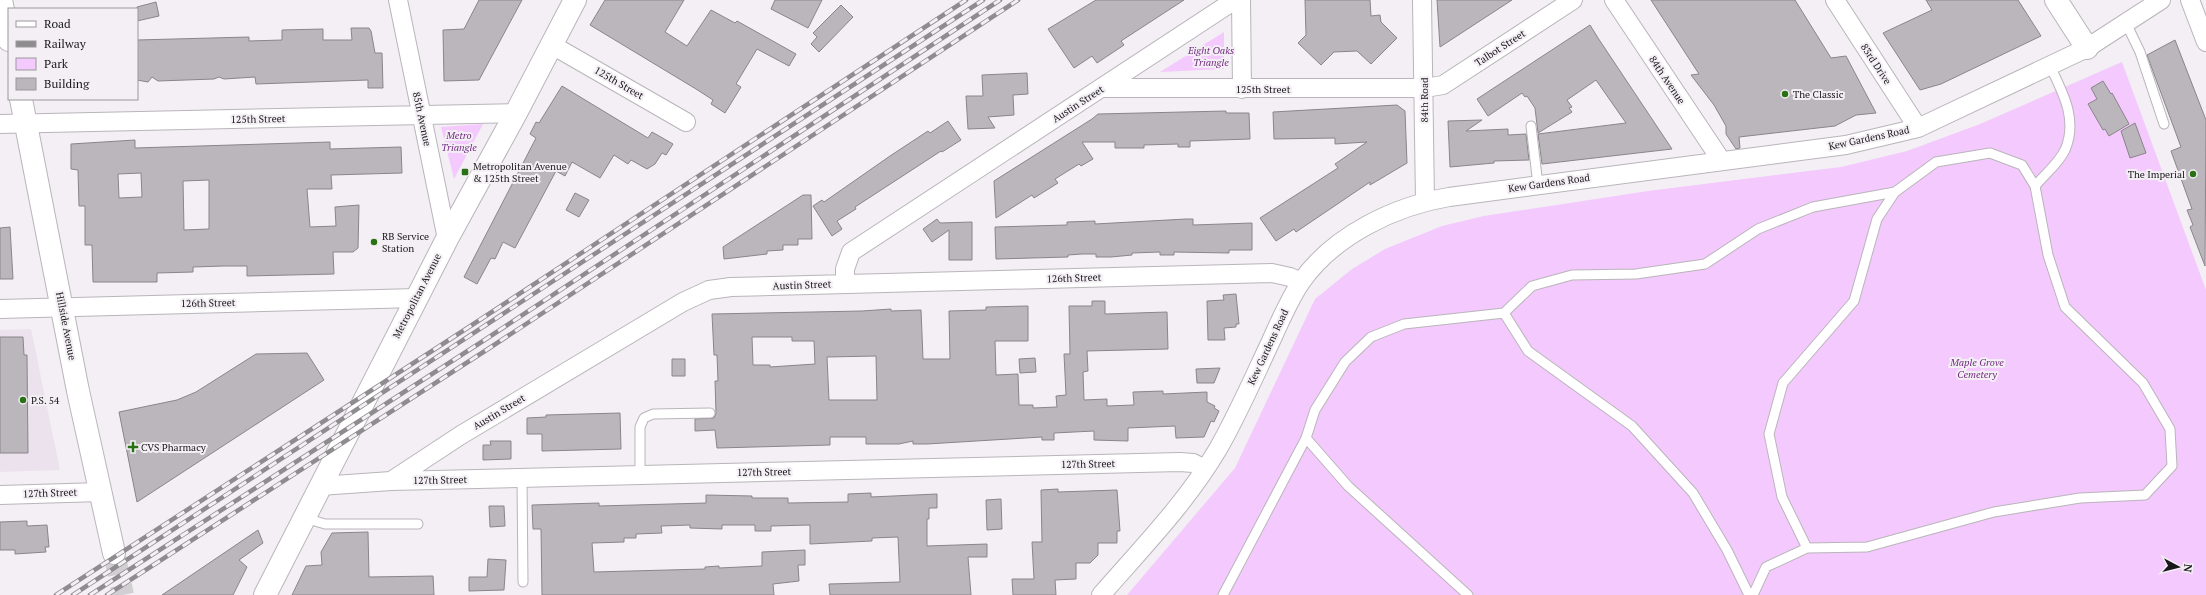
<svg xmlns="http://www.w3.org/2000/svg" width="2206" height="595" viewBox="0 0 2206 595" font-family="'PT Serif',serif">
<style>
.built{fill:#ebe2ed}
.green{fill:#f4c9fd}
.building{fill:#bab6bb;stroke:#89858a;fill-rule:evenodd}
.lines{fill:none;stroke-linecap:round;stroke-linejoin:round}
.primary-tunnel{stroke:#d2cfd3;stroke-width:22;stroke-dasharray:22 11;stroke-linecap:butt}
.service-casing{stroke:#b9b5ba;stroke-width:11}
.minor-casing{stroke:#b9b5ba;stroke-width:20}
.tertiary-casing{stroke:#b9b5ba;stroke-width:24}
.secondary-casing{stroke:#b9b5ba;stroke-width:24}
.primary-casing{stroke:#b9b5ba;stroke-width:24}
.service{stroke:#fff;stroke-width:9}
.minor{stroke:#fff;stroke-width:18}
.tertiary{stroke:#fff;stroke-width:22}
.secondary{stroke:#fff;stroke-width:22}
.primary{stroke:#fff;stroke-width:22}
.rail-casing{stroke:#8e8c8f;stroke-width:4.5}
.rail{stroke:#f3eff4;stroke-width:3;stroke-dasharray:9;stroke-linecap:butt}
.poi-dot{fill:#287215;stroke:#f3eff4;stroke-width:1.5}
.labels{text-anchor:middle;dominant-baseline:central;stroke-width:4;stroke-linejoin:round;paint-order:stroke}
.street-label{font-size:10px;fill:#181719;stroke:#f3eff4}
.park-label{font-size:10px;font-style:italic;fill:#732c81;stroke:#f3eff4}
.poi-label{font-size:10px;fill:#181719;stroke:#f3eff4;text-anchor:start}
</style>
<rect width="100%" height="100%" fill="#f3eff4"/>
<path class="built" d="M31,329L60,470L0,472V330Z"/>
<path class="green" d="M1224,32V69L1160,72Z
M2122,62L2206,290V595H1127L1235,468L1315,299L1352,269L1385,249L1442,226L1484,216L1648,191L1841,167L1907,151L1980,124Z
M483,124L454,179L441,127Z"/>
<path class="building" d="M479,0H522L479,80L444,81L443,30L464,29Z
M605,0H684L665,32L687,46L711,10L735,23L737,21L796,54L789,66L757,49L736,84L741,87L725,113L711,104L713,100L696,89L590,25Z
M775,0H822L808,28L771,9Z
M1096,0H1184L1121,41L1124,45L1097,63L1092,56L1074,68L1048,29Z
M1305,0H1370L1371,16L1380,15L1381,22L1397,38L1371,64L1357,51L1334,52L1321,65L1298,43L1306,35Z
M1437,0H1512L1440,47Z
M1651,0H1795L1831,58L1846,56L1876,113L1856,115L1835,126L1739,137L1740,148L1736,149L1726,134V126L1714,105L1691,75L1699,74Z
M1926,0H2018L2041,36L1941,84L1920,90L1883,33L1932,10Z
M156,2L159,16L137,21V7Z
M841,5L853,17L819,52L811,44L817,37L813,33Z
M1590,25L1598,38L1672,149L1542,164L1538,134L1626,123L1596,80L1567,100L1572,107L1569,108L1572,112L1538,133L1535,108L1527,96L1525,97L1522,93L1488,116L1477,99Z
M351,28H369L371,31L375,53H382L383,88H368V80L256,84L255,77L224,79L219,77L214,79L158,81L152,77L148,82L137,80V40L249,37V41L282,40V30L323,29V40H352Z
M2175,40L2206,120L2205,266L2190,227L2193,225L2187,210L2192,209L2171,151L2181,147L2147,55Z
M1027,73L1028,94L1013,95L1014,115L988,117L995,128L968,129L966,96H983L982,75Z
M2103,81L2111,94L2112,93L2129,124L2109,136L2105,129L2103,130L2088,104L2097,99L2091,88Z
M562,86L648,138L652,132L673,144L666,155L662,153L655,164L647,169L631,160L628,164L614,155L600,178L572,162L565,176L556,171L515,248L503,242L495,259L491,258L477,284L464,277L536,138L530,134L536,122L539,123Z
M1397,105L1405,111L1407,163L1370,185V182L1296,232L1294,229L1276,241L1260,218L1338,168L1335,164L1367,142L1335,144V138L1274,139L1273,112Z
M1226,111V113H1249L1250,139L1190,141V147H1178V144L1144,145V148H1115V142H1082L1093,159L1081,166L1079,164L1055,179L1058,183L1034,198L1032,195L996,218L994,181L1092,119L1098,114Z
M1482,120L1466,131L1508,129V135L1526,134L1529,160L1494,161V163L1450,167L1448,121Z
M948,121L961,140L942,152L941,151L855,207L856,209L837,221L842,229L832,236L813,206L822,200L824,202L890,156L928,131L930,133Z
M2135,123L2146,153L2130,158L2121,131Z
M135,140V148L330,142V149L401,147L402,173L331,175L332,189H307L310,227L336,226L335,207L359,205L358,248L353,252H333L334,274L247,276V266H224L193,267V272L157,273V282H93L92,245H85V206H79L78,170L71,169V144ZM141,173L142,197L119,198L118,174ZM209,180V229L184,230L183,181Z
M575,193L589,200L579,217L566,210Z
M803,195H811L812,239H798V245H783V250L767,251V254L724,259L723,247Z
M937,219L940,223L972,222V260H949V230L932,242L923,229Z
M1186,219H1193V225L1252,223V250H1229V253L1174,252V255H1160V252L1132,253V255L1111,257H1096V254H1082L1068,255V257L996,259L995,227L1067,225V222L1095,221V224Z
M10,227L13,279H0V228Z
M1236,294L1239,324H1236V327L1224,328L1225,340H1208L1207,301L1224,300L1223,295Z
M1092,301H1105V314L1167,312L1168,349L1087,351L1088,371L1083,372L1084,400L1107,399V406L1134,405L1133,392L1163,391V394L1207,392V402L1215,406L1214,408L1219,411L1214,422L1211,421L1204,437L1176,438L1175,426L1128,428V441L1094,440V431L1054,433V440H1042V437L927,444H913V441L899,444H866V437H830V445L717,448L715,430L695,431V419L714,418L716,413L715,381H718L717,355H714L712,314L862,311L891,309V311L921,310L923,359H950L949,311L986,310V307L1028,306V341H995L996,375L1018,374L1019,405H1033V408L1057,407L1056,396L1066,395L1064,354H1070L1069,306H1092ZM752,337H792V341H814L815,364L770,367V365H753ZM876,356L877,400H829L827,357Z
M0,337H23L24,355H27L28,453H0Z
M307,353L324,380L137,502L119,412L177,400L196,392L256,354Z
M1035,358L1036,372L1020,373L1019,359Z
M672,359H685V376H672Z
M1220,368L1214,383H1197L1196,369Z
M620,413L621,449L542,451V434H527V418L546,417V415Z
M490,441H511V459L483,460V445H491Z
M1058,489V492L1117,490L1120,531H1117V543H1098V555L1090,563H1076V579L1055,580L1056,595H1013L1012,579H1034L1032,542H1042L1041,490Z
M871,493V497L937,494V508H929V519H927V546L987,544V557H968L971,595H830L829,584L900,582L898,537L872,538V541L810,544V525L771,526V531H755V525H722V529L690,528V525L661,526L662,533L636,534V538H624V542L592,543L594,572L705,569V567L719,566V568L762,566V552L805,550V565H798L799,581L773,584L774,595H542L541,529H533L532,505L599,503V506L706,503V495L752,496V498H788V503L848,502V494Z
M1001,499L1002,529L987,530L986,500Z
M489,506H504L505,526L490,527Z
M27,521V526L47,525L49,547H45L46,552L15,554V550H0V522Z
M258,530L263,543L239,560L247,567L233,595H162Z
M368,532L369,577L433,576L434,595H292L306,566L322,565L321,552L332,533Z
M488,559L506,560L504,590L469,591V577H487Z"/>
<g class="lines">
<path class="primary-tunnel" d="M114,553L123,595"/>
<g class="service-casing">
<path id="service" d="M2126,23L2140,52L2164,124
M1531,126L1538,185
M2035,186C2044,175 2059,163 2065,150C2078,120 2063,93 2050,66
M1504,313L1528,351L1632,426L1693,493L1727,550L1749,595
M1306,438L1315,410L1345,362L1371,337L1404,324L1504,313L1532,286L1572,275L1636,274L1705,264L1758,229L1813,207L1895,192L1936,162L1990,153L2022,165L2035,186L2048,255L2065,307L2143,383L2170,429L2172,466L2145,495L2080,498L1994,512L1867,547L1807,548L1766,567L1753,595
M640,475V427L644,418L653,414L710,413
M522,478L523,582
M305,518L325,524H418
M1807,548L1782,497L1769,434L1783,383L1854,301L1877,219L1895,192
M1223,595L1306,438L1348,486L1468,595"/>
</g>
<g class="minor-casing">
<path id="minor" d="M398,0L447,239
M1241,0L1242,89
M1422,0L1425,201
M1614,0L1721,160
M1835,0L1918,128
M2190,0L2206,42
M552,45L686,122
M1102,88H1425L1443,85L1573,0
M0,124L516,113
M845,284V269L851,252L1235,0
M0,309L417,298
M391,481L461,435L683,302L709,290L731,287L1272,273L1290,277L1301,282
M320,486L391,481L1180,462L1193,463L1205,469
M0,495L101,492
M1101,595C1142,548 1186,503 1218,449C1238,414 1254,377 1271,341C1280,321 1289,300 1301,282C1334,235 1395,206 1449,197L1846,145L1918,128L2087,48L2161,0"/>
</g>
<g class="tertiary-casing">
<path id="tertiary" d="M2056,0L2087,48"/>
</g>
<g class="secondary-casing">
<path id="secondary" d="M265,595L447,239L516,113L575,0"/>
</g>
<g class="primary-casing">
<path id="primary" d="M1,0L9,40
M21,99L78,391L114,553"/>
</g>
<use href="#service" class="service"/>
<use href="#minor" class="minor"/>
<use href="#tertiary" class="tertiary"/>
<use href="#secondary" class="secondary"/>
<use href="#primary" class="primary"/>
<g class="rail-casing">
<path id="rail" d="M56,595L472,325L966,0
M73,595L983,0
M90,595L483,341L1000,0
M107,595L488,349L1018,0"/>
</g>
<use href="#rail" class="rail"/>
</g>
<g class="poi-dot">
<circle cx="1785" cy="94" r="4"/>
<rect x="461" y="168" width="8" height="8" rx="2"/>
<circle cx="2193" cy="174" r="4"/>
<circle cx="374" cy="242" r="4"/>
<circle cx="23" cy="400" r="4"/>
<path d="M131 441h4v4h4v4h-4v4h-4v-4h-4v-4h4z"/>
</g>
<g class="labels">
<g class="street-label">
<text transform="translate(1500 48) rotate(-33)">Talbot Street</text>
<text transform="translate(1876 64) rotate(57)">83rd Drive</text>
<text transform="translate(1667 80) rotate(56)">84th Avenue</text>
<text transform="translate(619 83) rotate(30)">125th Street</text>
<text x="1263" y="89">125th Street</text>
<text transform="translate(1424 100) rotate(-90)">84th Road</text>
<text transform="translate(1078 104) rotate(-33)">Austin Street</text>
<text transform="translate(258 119) rotate(-1)">125th Street</text>
<text transform="translate(422 119) rotate(78)">85th Avenue</text>
<text transform="translate(1869 138) rotate(-12)">Kew Gardens Road</text>
<text transform="translate(1549 183) rotate(-8)">Kew Gardens Road</text>
<text transform="translate(1074 278) rotate(-2)">126th Street</text>
<text transform="translate(802 285) rotate(-2)">Austin Street</text>
<text transform="translate(417 296) rotate(-63)">Metropolitan Avenue</text>
<text transform="translate(208 303) rotate(-1)">126th Street</text>
<text transform="translate(66 326) rotate(79)">Hillside Avenue</text>
<text transform="translate(1268 347) rotate(-65)">Kew Gardens Road</text>
<text transform="translate(499 412) rotate(-31)">Austin Street</text>
<text transform="translate(1088 464) rotate(-1)">127th Street</text>
<text transform="translate(764 472) rotate(-1)">127th Street</text>
<text transform="translate(440 480) rotate(-1)">127th Street</text>
<text transform="translate(50 493) rotate(-2)">127th Street</text>
</g>
<g class="park-label">
<text x="1211" y="50">Eight Oaks<tspan x="1211" dy="12">Triangle</tspan></text>
<text x="459" y="135">Metro<tspan x="459" dy="12">Triangle</tspan></text>
<text x="1977" y="362">Maple Grove<tspan x="1977" dy="12">Cemetery</tspan></text>
</g>
<g class="poi-label">
<text x="1793" y="94">The Classic</text>
<text x="473" y="166">Metropolitan Avenue<tspan x="473" dy="12">&amp; 125th Street</tspan></text>
<text x="2185" y="174" text-anchor="end">The Imperial</text>
<text x="382" y="236">RB Service<tspan x="382" dy="12">Station</tspan></text>
<text x="31" y="400">P.S. 54</text>
<text x="141" y="447">CVS Pharmacy</text>
</g>
</g>
<rect x="8" y="8" width="130" height="92" fill="#f3eff4" stroke="#9b999c"/>
<rect x="16" y="21" width="20" height="6" fill="#ffffff" stroke="#9b999c"/>
<text x="44" y="28" font-size="12" fill="#181719">Road</text>
<rect x="16" y="41" width="20" height="6" fill="#8e8c8f" stroke="#9b999c"/>
<text x="44" y="48" font-size="12" fill="#181719">Railway</text>
<rect x="16" y="58" width="20" height="12" fill="#f4c9fd" stroke="#9b999c"/>
<text x="44" y="68" font-size="12" fill="#181719">Park</text>
<rect x="16" y="78" width="20" height="12" fill="#bab6bb" stroke="#9b999c"/>
<text x="44" y="88" font-size="12" fill="#181719">Building</text>
<g transform="translate(2178 567) rotate(97)" stroke="#f3eff4" stroke-width="3" paint-order="stroke">
<path d="M0-3L7 15L0 10L-7 15Z" fill="#181719"/>
<text y="-6" font-size="11" font-weight="bold" text-anchor="middle" fill="#181719">N</text>
</g>
</svg>
